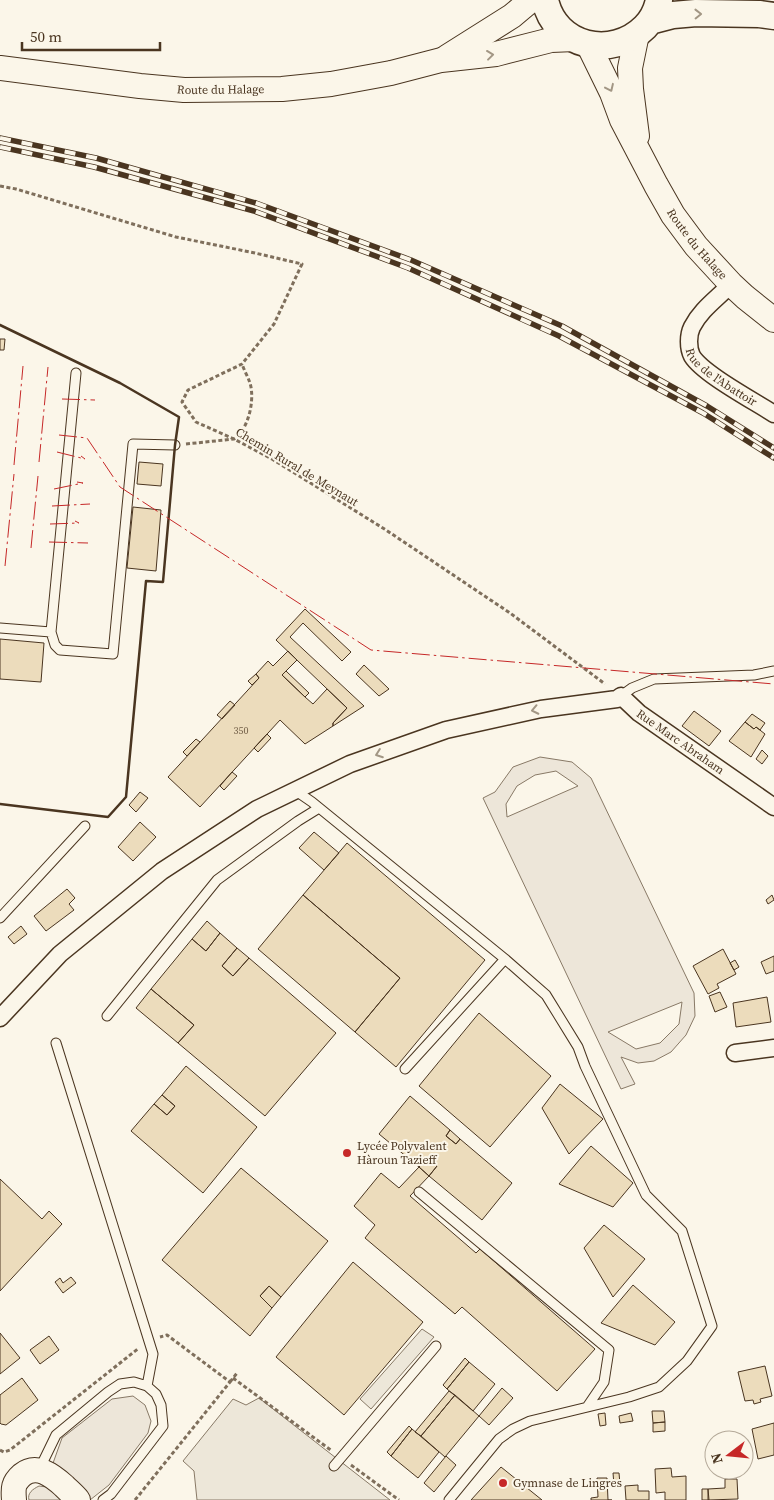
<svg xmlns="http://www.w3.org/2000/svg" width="774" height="1500" viewBox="0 0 774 1500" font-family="'Source Serif 4',serif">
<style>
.green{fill:#ede6d9;stroke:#887966;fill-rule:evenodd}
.parking{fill:#ede7d9;stroke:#887966}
.building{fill:#ecdcbc;stroke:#4a3520}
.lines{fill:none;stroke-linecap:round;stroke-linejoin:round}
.lane-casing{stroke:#4a3520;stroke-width:11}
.street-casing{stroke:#4a3520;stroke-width:19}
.secondary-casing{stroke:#4a3520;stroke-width:26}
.primary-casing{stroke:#4a3520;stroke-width:29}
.path{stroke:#7f6f5c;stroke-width:3;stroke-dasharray:4 2.5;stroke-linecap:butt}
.lane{stroke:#fbf6e9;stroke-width:9}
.street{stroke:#fbf6e9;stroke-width:16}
.secondary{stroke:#fbf6e9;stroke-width:24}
.primary{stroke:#fbf6e9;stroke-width:26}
.rail-casing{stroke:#4a3520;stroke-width:5.5}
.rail{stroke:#fbf6e9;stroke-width:4;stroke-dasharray:11;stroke-linecap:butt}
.wall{stroke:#4a3520;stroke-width:2.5}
.power{stroke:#c62828;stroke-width:1;stroke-dasharray:18 4 2.5 4;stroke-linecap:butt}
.oneway{stroke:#a29684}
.poi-dot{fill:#c62828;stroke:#fbf6e9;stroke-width:2}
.labels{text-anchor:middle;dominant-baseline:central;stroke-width:4;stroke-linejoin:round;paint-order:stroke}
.number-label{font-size:10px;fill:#725f47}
.street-label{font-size:12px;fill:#4a3520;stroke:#fbf6e9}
.poi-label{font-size:12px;fill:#4a3520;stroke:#fbf6e9;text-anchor:start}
</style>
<rect width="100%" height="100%" fill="#fbf6e9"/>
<path class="green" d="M540,757L572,762L591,778L694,993L695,1016L686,1035L671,1052L654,1061L638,1063L621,1057L635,1084L621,1089L483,798L495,792L513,767ZM556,771L578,786L507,817L506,804L517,786L535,775ZM682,1002L679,1024L660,1043L636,1049L608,1032Z
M133,1396L145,1405L151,1421L148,1433L109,1485L90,1500L52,1466L62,1438L112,1399Z
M39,1486L47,1487L64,1500H29C27,1493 33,1489 39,1486Z"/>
<path class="parking" d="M422,1329L434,1337L371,1409L360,1399Z
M259,1398L390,1500H197L194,1471L183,1461L233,1399L246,1405Z"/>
<path class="building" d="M0,339H5L4,350H0Z
M139,462L163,464L161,486L137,484Z
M133,507L161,510L156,571L127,568Z
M305,609L351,652L342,661L303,623L290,637L364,706L333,726V723L347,708L276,640Z
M0,639L44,643L41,682L0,679Z
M288,651L297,660L282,675L305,697L313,704L327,689L347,708L333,723V726L305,744L280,720L200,807L168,777L259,678L256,674L268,661L273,666Z
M364,665L389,689L379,696L356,674Z
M286,671L309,693L305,697L282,675Z
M256,674L259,678L252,685L248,681Z
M230,701L235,705L222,719L217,715Z
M694,711L721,731L709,746L682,726Z
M752,714L765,723L760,730L756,727L754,729L745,722Z
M745,722L754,729L756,727L765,734L751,757L729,741Z
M267,734L271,738L258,752L254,748Z
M196,739L200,742L187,756L183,752Z
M762,750L768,756L762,764L756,759Z
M232,772L237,776L224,790L220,786Z
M140,792L148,798L136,812L129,805Z
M140,822L156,837L133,861L118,847Z
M314,832L339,853L324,870L299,848Z
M347,843L485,960L396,1067L355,1032L400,978L303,895Z
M67,889L75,898L69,904L74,910L46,931L34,916Z
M303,895L400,978L355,1032L258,949Z
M772,895L774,900L768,904L766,900Z
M207,921L220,933L206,951L192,939Z
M21,926L27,934L14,944L8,937Z
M220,933L237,948L222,966L233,976L249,958L336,1033L265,1116L178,1043L194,1025L151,989L192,939L206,951Z
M237,948L249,958L233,976L222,966Z
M723,949L736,974L717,984L719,988L708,994L693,966Z
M774,956V971L766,974L761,962Z
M735,960L739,967L734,970L730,963Z
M151,989L194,1025L178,1043L136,1008Z
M720,992L727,1007L715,1012L709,996Z
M767,997L771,1022L736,1027L733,1003Z
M479,1013L551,1076L490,1147L419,1086Z
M186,1066L257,1127L203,1193L131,1131L154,1104L167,1115L175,1106L162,1095Z
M560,1084L603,1119L569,1154L542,1108Z
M162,1095L175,1106L167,1115L154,1104Z
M410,1096L450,1130L446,1136L456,1144L460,1139L512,1183L482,1220L429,1176L437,1166L427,1157L419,1167L379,1134Z
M450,1130L460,1139L456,1144L446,1136Z
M591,1146L633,1183L613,1207L559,1184Z
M427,1157L437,1166L429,1176L419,1167Z
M419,1167L429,1176L410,1196L476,1253L480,1249L595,1349L557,1391L462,1307L455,1314L365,1238L375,1225L354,1206L381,1173L399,1188Z
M241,1168L328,1241L281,1297L269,1286L260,1296L272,1308L250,1336L162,1260Z
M0,1179L42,1219L49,1211L62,1224L0,1291Z
M604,1225L645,1259L613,1297L584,1248Z
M353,1262L423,1322L344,1415L276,1357Z
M71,1277L76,1283L63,1293L55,1282L60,1278L63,1283Z
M633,1285L675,1322L655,1345L601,1323Z
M269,1286L281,1297L272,1308L260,1296Z
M0,1333L20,1358L0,1374Z
M49,1336L59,1350L40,1364L30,1350Z
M465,1358L469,1362L447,1389L443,1385Z
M469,1362L495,1384L473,1411L447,1389Z
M765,1366L772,1396L760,1399L761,1402L754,1404L753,1400L745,1401L738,1372Z
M22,1378L38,1400L6,1425L1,1424L0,1423V1395Z
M502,1388L513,1398L489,1425L479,1416Z
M449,1391L455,1395L421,1436L415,1432Z
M455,1395L479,1416L445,1457L421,1436Z
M652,1411H664L665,1422L653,1423Z
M605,1413L606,1425L600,1426L598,1414Z
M631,1413L633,1421L620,1423L619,1416Z
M665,1422V1431L653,1432V1423Z
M774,1423V1455L758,1459L752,1429Z
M409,1426L412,1429L391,1456L387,1452Z
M412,1429L439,1452L418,1478L391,1456Z
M446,1456L456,1465L434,1492L424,1483Z
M501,1467L542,1500H471Z
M671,1468L672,1477L686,1476V1500H665V1492L656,1493L655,1469Z
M613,1473H619L620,1484L614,1485Z
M597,1478H607L608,1500H612H591V1498L598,1497Z
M725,1479H737L738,1499L708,1500V1489L725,1488Z
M638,1485V1491H649V1500H626L625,1486Z
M702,1489H708L709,1500H702Z"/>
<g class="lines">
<g class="lane-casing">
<path id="lane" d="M0,628L51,632L55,645L60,650L113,654L133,444L175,445
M51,632L76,373
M621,696L632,688L654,679L754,675L774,671
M296,791L312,802L505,959L405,1069
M0,918L85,826
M107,1016L217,880L298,821L319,808
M56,1043L153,1354L147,1386
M419,1192L609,1350L604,1382L587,1407
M334,1466L436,1346
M39,1470L56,1435L108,1392L120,1384L134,1382L147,1386L156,1394L161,1405L163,1426L111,1494L103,1500
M449,1500L499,1439L513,1429L530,1421L629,1397L659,1387L687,1361L712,1326L682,1231L646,1195L585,1066L578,1047L546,995L505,959"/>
</g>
<g class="street-casing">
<g id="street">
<path id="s1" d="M731,284C718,298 701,309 692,327C688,335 688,348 692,356C703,374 754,401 774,414"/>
<path id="s2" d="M0,1018L60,954L162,871L257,809L350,764L446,730L541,709L617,699L621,696L639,713L774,807"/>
<path d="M735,1053L774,1048"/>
</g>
</g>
<g class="secondary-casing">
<g id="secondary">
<path d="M637,34L630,68L631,89L637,136"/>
<path id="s3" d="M588,44L612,93L622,120L656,185L673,215L696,246L731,284L745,297L774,320"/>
<path d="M447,57L512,16L531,0"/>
<path id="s4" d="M0,68L140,86L184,90L282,89L331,84L391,73L441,60L496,54L551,40L575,39"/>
<path d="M14,1500C13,1488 13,1483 22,1475C37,1463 53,1476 64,1486C69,1491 74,1495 78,1500"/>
</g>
</g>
<g class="primary-casing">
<path id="primary" d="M545,0C555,47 612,60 645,27C652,20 657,10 659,0
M650,21L673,15L696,13L759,14L774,16"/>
</g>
<path class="path" d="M0,186L16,189L176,237L255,253L302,264L274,324L242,364L188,390L182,402L196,422L234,439L272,459L386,530L510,613L605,684
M186,444L234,439C249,429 255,399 250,383C248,377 244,370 242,364
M233,1378L332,1451
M230,1382L237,1373
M0,1450L4,1452L10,1450L139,1348
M351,1465L399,1500
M135,1500L230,1382L167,1335L160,1337"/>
<use href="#lane" class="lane"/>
<use href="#street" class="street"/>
<use href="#secondary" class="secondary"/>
<use href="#primary" class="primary"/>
<g class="rail-casing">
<path id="rail" d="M0,138L96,158L256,203L411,260L562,326L707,406L774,448
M0,147L94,167L254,211L408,268L559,336L703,413L774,458"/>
</g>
<use href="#rail" class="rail"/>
<path class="wall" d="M0,325L120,383L179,417L175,445L163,582L146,581L126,797L108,817L0,804"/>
<path class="power" d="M62,399L95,400
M59,435L87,438L120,487L371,650L774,684
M57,452L85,459L81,456
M39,462L48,367
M14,465L23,366
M54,489L83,483L77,482
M52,506L90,504
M50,524L79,523L75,521
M49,542L88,543
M31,548L38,476
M5,566L14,474"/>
</g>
<defs><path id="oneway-chevron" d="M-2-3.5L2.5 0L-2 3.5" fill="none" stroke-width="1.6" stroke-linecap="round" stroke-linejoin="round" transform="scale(1.25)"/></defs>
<g class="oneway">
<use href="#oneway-chevron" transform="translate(698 14) rotate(-1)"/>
<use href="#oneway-chevron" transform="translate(490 55) rotate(-7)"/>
<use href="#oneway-chevron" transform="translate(610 88) rotate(65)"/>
<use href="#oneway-chevron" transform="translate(535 710) rotate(168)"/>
<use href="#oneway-chevron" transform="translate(379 754) rotate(160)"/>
</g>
<g class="poi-dot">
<circle cx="347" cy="1153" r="5"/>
<circle cx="503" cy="1483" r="5"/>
</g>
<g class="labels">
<g class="number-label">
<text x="241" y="730">350</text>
</g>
<g class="street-label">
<text stroke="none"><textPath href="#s4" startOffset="222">Route du Halage</textPath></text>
<text stroke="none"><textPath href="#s3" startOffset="229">Route du Halage</textPath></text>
<text stroke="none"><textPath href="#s1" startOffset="124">Rue de l'Abattoir</textPath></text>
<text transform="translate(297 467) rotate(31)">Chemin Rural de Meynaut</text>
<text stroke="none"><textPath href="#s2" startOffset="792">Rue Marc Abraham</textPath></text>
</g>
<g class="poi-label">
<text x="357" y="1146">Lycée Polyvalent<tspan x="357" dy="14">Hàroun Tazieff</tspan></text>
<text x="513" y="1483">Gymnase de Lingres</text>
</g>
</g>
<g transform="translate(729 1455) rotate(254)"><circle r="24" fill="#fbf6e9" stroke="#b4a999"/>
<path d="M0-4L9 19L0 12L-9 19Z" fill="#c62828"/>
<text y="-8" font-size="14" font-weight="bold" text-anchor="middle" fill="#4a3520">N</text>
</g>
<path d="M22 42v8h138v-8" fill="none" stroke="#4a3520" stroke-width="2.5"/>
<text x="30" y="42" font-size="15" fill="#4a3520" stroke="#fbf6e9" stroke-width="4" paint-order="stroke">50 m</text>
</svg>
